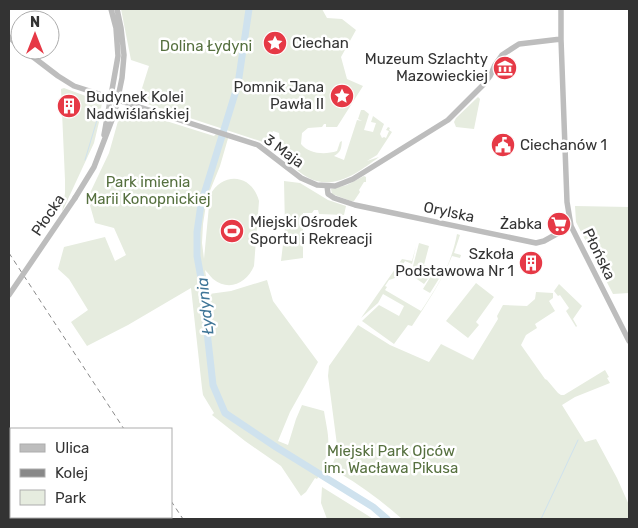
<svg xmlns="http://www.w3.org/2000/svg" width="638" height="528" viewBox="0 0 638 528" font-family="Rubik,sans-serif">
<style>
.green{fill:#e6ecdf}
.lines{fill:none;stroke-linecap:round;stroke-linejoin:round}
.stream{stroke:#cfe2ee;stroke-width:1}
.river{stroke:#cfe2ee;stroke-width:7}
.secondary{stroke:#bdbdbd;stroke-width:5.5}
.rail{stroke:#888;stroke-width:1;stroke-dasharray:5 4;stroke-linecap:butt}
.secondary-bridge{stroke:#bdbdbd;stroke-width:5.5}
.labels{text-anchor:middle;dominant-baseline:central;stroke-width:5;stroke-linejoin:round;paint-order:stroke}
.poi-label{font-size:15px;fill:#333;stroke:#fff;text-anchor:start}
.park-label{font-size:15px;fill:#56703f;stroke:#fff}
.street-label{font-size:15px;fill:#333;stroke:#fff}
.water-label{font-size:16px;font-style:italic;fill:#3f7597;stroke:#fff}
</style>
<rect width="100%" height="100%" fill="#fff"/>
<path class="green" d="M121,9H322L327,18L342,19L356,30L341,57L347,79L363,86L337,127H326V124H324L322,127L308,128L302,133L301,144C309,154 325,155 337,151L340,142L342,141C341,149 341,152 334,156L344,160L357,120L362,121L358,119L361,110H364L369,114L364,130L373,132L376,123L371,122L373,116L384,124L380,134L382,138L384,137L386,138L389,131L386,130L388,127L390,128L389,130L392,132L377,155L367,161L379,157C359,172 333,192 307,177C298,172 291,164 283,158L286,153L281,147L279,133L273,131L267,145L263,142L138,101L149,66L131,60Z
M64,88L102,102L99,122L94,143L62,212L65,193V180L61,89Z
M478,97L480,99L474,129L456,127L454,122L456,118Z
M128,109L214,136L218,132L229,135L220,166L207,198L203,224L202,243L204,259L210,195C223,171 252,174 259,201L254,266C247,283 229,292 213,279C210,276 208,273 205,270L209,294L231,291L267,280L273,301L318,362L290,412L278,441L288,445L296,419L302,405L324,411C327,431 333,447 322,465L323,469L317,479L315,478L306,492L301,496L281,466L245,441L212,415L214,413L203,395L202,388L191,288L128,325L87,346L71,322L88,310L69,279L58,269L64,247L105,237L115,261L126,255L114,228L95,223L89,202V195L109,153L120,114L123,110Z
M364,176L366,177V182H364L359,190L360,192L354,201H351L332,194L331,189L347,185Z
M284,181L300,183L328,200L346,206L344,215L319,214L318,210H314L312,213H303V258L281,261L285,228Z
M575,206L629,207V293L613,294L576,222Z
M457,234L460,235L454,253L461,255L460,258L452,256C442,281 427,303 412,326L408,325L394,344L362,321L379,305L399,316L404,306L383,294L378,303L361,318L402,259L412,261L416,246L412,264L405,261L395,278L389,280L385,286L387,287L385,290L421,311C438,285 451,266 457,234Z
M419,243L429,246L424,265L434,268V271L441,273L442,274L430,293L423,289L431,276V275L424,284L411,275L415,268L413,266Z
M476,283L494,297L476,322L479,325L468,338L446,321Z
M559,284L582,306L573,319L577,326L576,327L566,311L569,308L560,295L558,296L554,291Z
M536,292L553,293V298L549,301L555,311L535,324L537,328L526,335L521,345L545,379L547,380L558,393L561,395H564L605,370L609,377L607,378L610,383L575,397L562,405L585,442L596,439L617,478L629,505V519H402C383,502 362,486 339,473C335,470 333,468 329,467L331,463H333L337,453V445L328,376L329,366L358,325L390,345L429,362L441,344L473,360L498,319L497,316L503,305L527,306L535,299Z
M322,487L367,515L373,519H327L321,503Z"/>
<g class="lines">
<path class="stream" d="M85,160L97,120L98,110
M541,519L578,440"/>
<path class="river" d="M249,9L238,84L201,204L197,232V256L201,278L213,385L225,413L276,447L373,507L387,519"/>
<path class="secondary" d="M561,9V39L567,202L571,226L579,242L629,341
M9,37L20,47
M24,50L58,76L74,86L258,145L301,178L317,185L335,186L343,183L353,179L448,120L483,85L490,76L495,65L502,55L519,44L561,39
M104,135L118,56L116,28L111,9
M327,186L328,194L334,198L355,205L536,243L544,241L571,226
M75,198L94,167L115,112L122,78L124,55L121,28L117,9"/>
<path class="rail" d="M9,253L124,429
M171,501L183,519
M171,517L173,519"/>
<path class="secondary-bridge" d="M9,295L75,198"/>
</g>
<defs>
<g id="sight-disc" transform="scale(1.25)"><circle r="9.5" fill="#e63946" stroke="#fff"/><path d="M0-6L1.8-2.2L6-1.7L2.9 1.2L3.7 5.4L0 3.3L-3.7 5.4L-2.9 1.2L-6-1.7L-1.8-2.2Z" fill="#fff"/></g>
<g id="museum-disc" transform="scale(1.25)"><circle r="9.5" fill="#e63946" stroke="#fff"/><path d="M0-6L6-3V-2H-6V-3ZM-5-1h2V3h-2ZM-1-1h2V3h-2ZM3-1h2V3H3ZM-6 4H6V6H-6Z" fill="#fff"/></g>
<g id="building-disc" transform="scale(1.25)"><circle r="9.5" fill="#e63946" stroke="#fff"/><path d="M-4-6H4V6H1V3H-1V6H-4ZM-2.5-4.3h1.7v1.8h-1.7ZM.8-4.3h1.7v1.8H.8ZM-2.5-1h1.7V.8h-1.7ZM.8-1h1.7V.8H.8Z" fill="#fff"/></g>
<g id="civic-disc" transform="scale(1.25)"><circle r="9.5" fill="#e63946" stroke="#fff"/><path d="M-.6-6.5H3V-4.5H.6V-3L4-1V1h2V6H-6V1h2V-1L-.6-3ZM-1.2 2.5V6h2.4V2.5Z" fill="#fff"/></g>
<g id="supermarket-disc" transform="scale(1.25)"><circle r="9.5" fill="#e63946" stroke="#fff"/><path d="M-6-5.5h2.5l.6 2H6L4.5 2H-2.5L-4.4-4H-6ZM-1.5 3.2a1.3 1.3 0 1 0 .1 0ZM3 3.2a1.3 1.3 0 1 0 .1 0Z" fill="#fff"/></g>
<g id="stadium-disc" transform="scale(1.25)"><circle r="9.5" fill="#e63946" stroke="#fff"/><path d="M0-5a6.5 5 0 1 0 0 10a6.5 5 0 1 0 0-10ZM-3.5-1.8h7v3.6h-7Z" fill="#fff"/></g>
</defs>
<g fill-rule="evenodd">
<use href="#sight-disc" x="275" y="43"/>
<use href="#museum-disc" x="505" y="68"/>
<use href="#sight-disc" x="342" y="96"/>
<use href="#building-disc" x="69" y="106"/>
<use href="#civic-disc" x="503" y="145"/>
<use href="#supermarket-disc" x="559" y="224"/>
<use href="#stadium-disc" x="232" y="231"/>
<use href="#building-disc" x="531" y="263"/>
</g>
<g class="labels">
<g class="poi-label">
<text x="292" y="43">Ciechan</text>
<text x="488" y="59" text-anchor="end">Muzeum Szlachty<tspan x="488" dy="17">Mazowieckiej</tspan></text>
<text x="324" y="87" text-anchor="end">Pomnik Jana<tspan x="324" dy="17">Pawła II</tspan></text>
<text x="86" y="97">Budynek Kolei<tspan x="86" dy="17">Nadwiślańskiej</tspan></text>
<text x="520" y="145">Ciechanów 1</text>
<text x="250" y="222">Miejski Ośrodek<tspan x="250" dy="17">Sportu i Rekreacji</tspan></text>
<text x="542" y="224" text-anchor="end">Żabka</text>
<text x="514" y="254" text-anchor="end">Szkoła<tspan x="514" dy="17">Podstawowa Nr 1</tspan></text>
</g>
<g class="park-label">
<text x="206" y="46">Dolina Łydyni</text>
<text x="148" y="182">Park imienia<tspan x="148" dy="17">Marii Konopnickiej</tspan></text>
<text x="391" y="451">Miejski Park Ojców<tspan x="391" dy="17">im. Wacława Pikusa</tspan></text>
</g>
<g class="street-label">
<text transform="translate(284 151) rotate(36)">3 Maja</text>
<text transform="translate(449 212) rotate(12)">Orylska</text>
<text transform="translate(48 215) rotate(-56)">Płocka</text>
<text transform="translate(599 254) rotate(64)">Płońska</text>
</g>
<g class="water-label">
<text transform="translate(205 306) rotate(-96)">Łydynia</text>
</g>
</g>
<rect width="638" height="528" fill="none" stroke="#333333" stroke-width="20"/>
<rect x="10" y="428" width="162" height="90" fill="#ffffff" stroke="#adadad"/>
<rect x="20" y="444" width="25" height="8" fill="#bdbdbd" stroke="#adadad"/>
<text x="55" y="453" font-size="15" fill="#333333">Ulica</text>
<rect x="20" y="469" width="25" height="8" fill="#888888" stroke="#adadad"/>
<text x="55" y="478" font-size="15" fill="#333333">Kolej</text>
<rect x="20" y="490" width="25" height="15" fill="#e6ecdf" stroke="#adadad"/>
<text x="55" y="503" font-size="15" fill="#333333">Park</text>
<g transform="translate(35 35)"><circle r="24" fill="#ffffff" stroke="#adadad"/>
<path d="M0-4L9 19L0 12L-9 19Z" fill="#e63946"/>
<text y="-8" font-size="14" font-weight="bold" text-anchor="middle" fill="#333333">N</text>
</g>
</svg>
